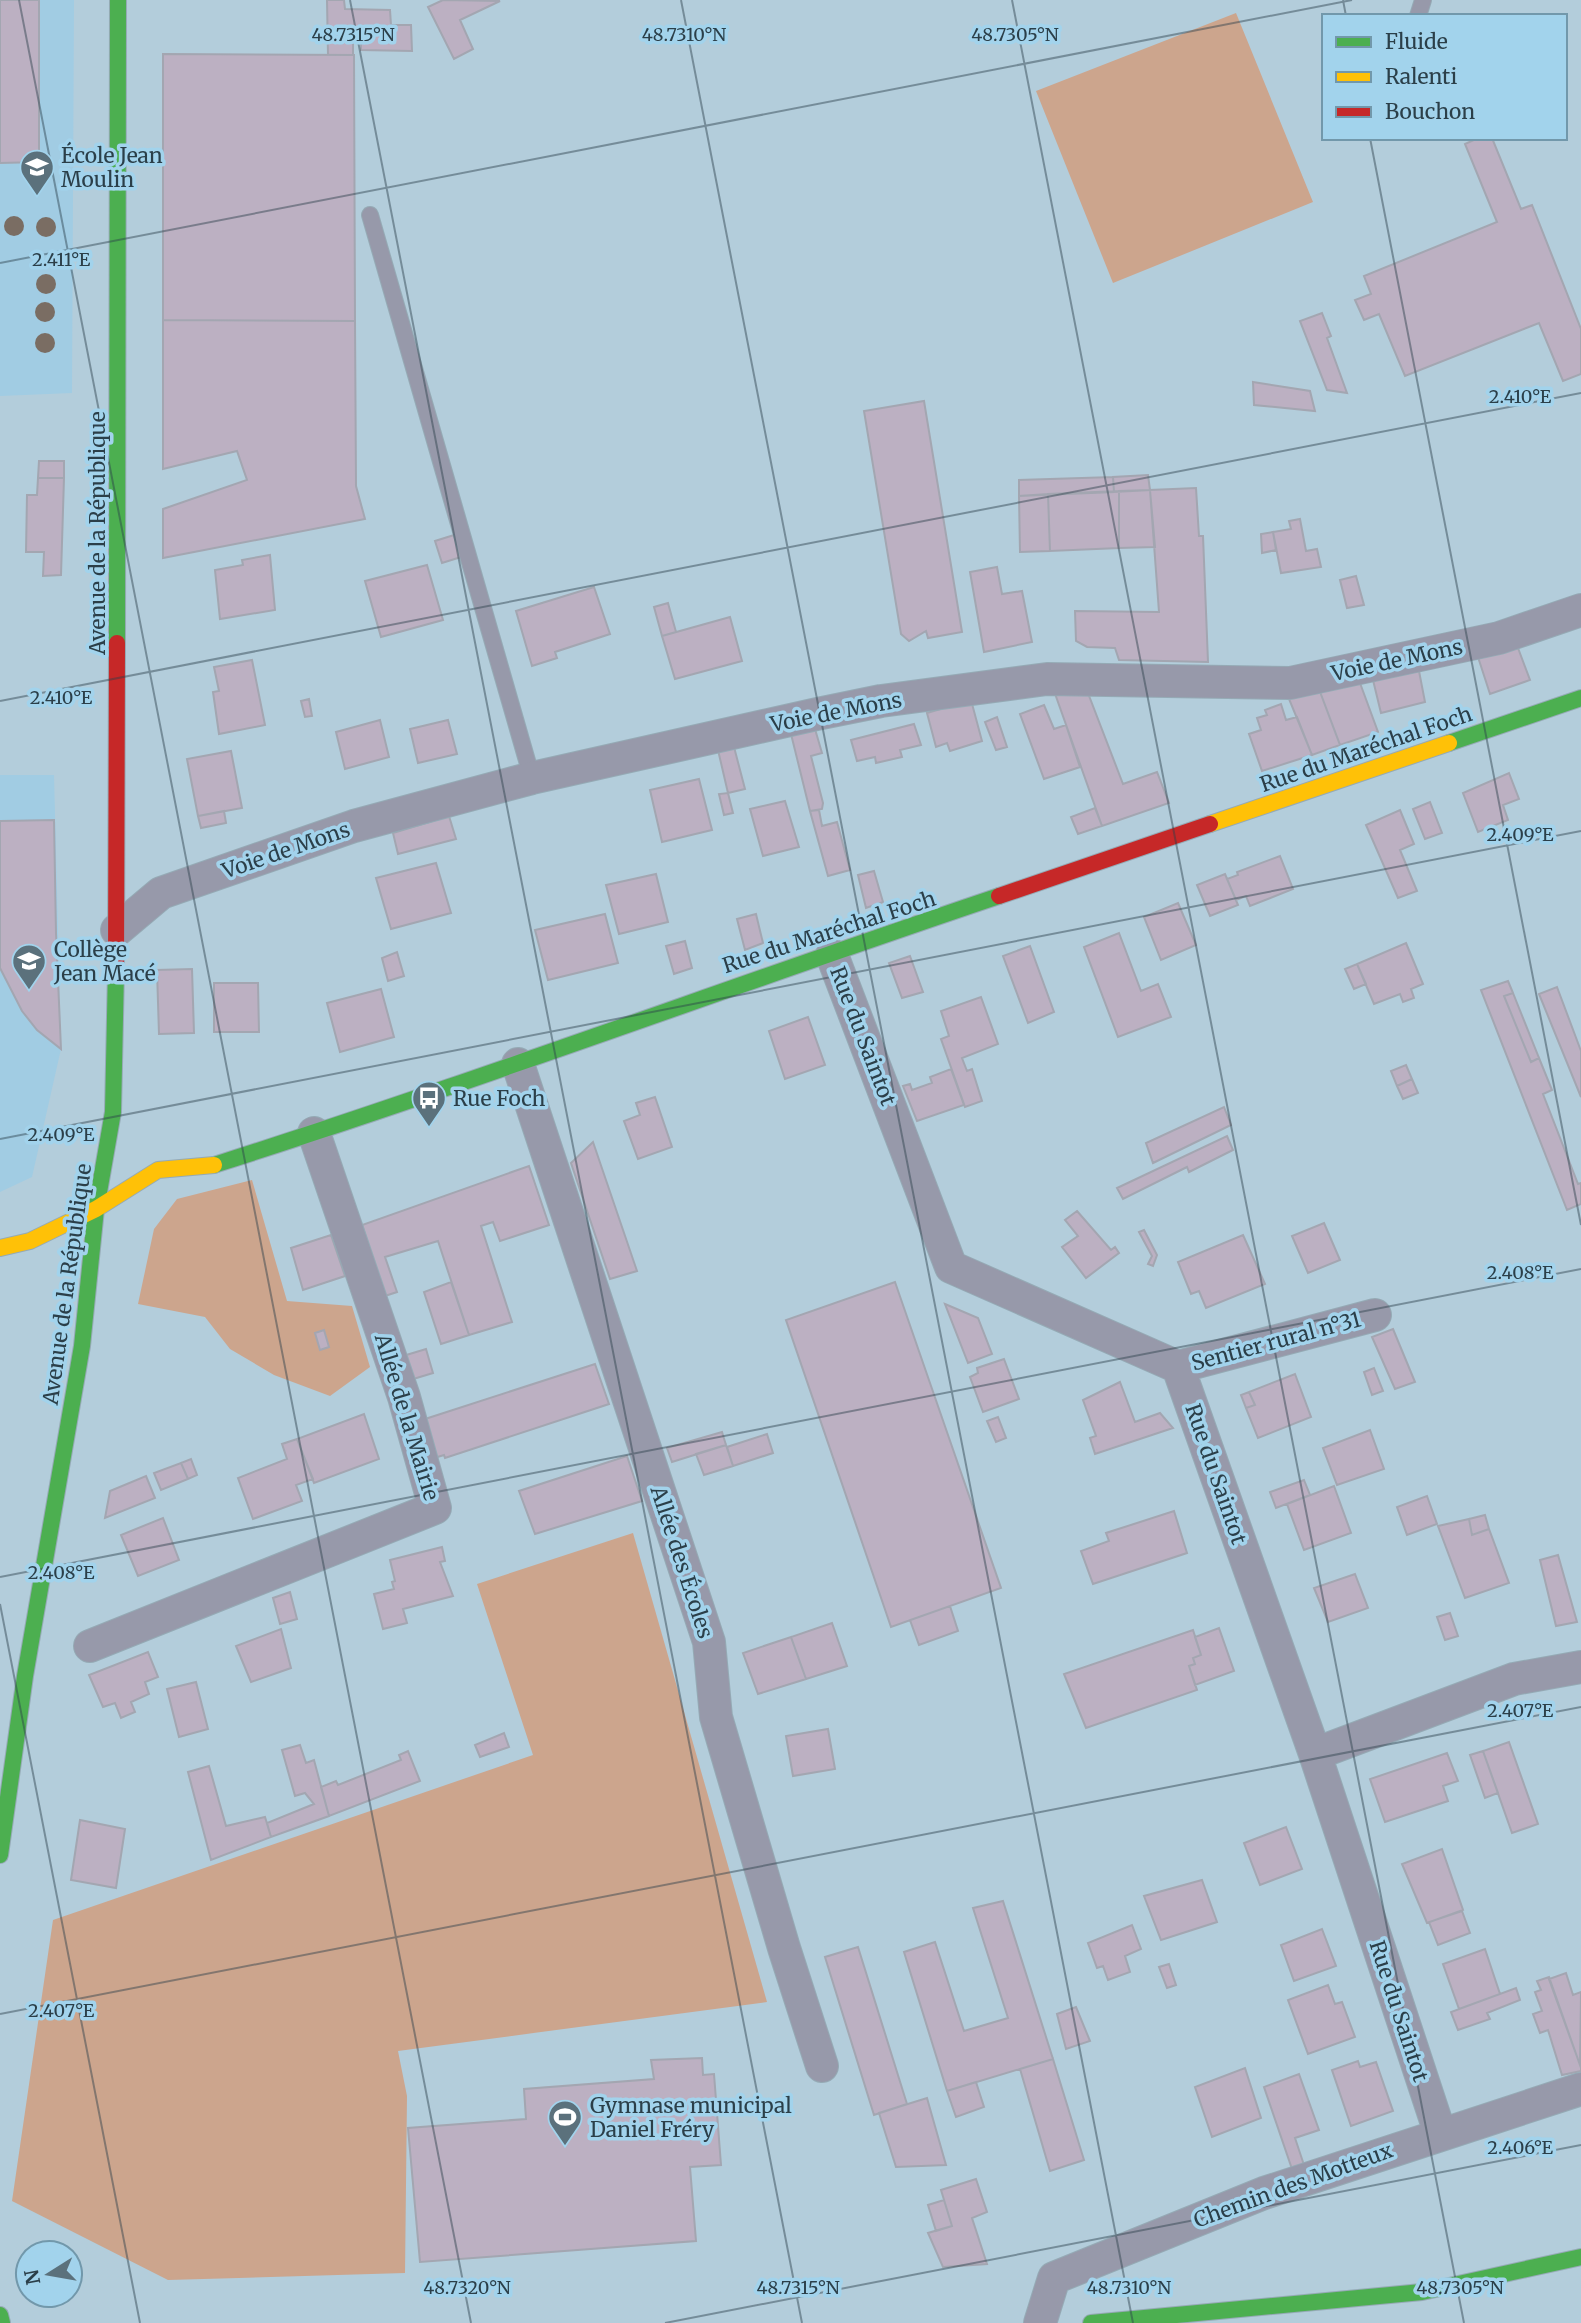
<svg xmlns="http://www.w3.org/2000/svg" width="1581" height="2323" viewBox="0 0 1581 2323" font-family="Merriweather,serif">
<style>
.built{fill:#a1cce3}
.green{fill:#cca58d}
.building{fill:#bcb0c2;stroke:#a3a6b1;stroke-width:2}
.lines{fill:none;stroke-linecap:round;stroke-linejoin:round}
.lane-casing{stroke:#95aab5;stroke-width:18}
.street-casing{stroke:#95aab5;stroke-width:34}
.fast-casing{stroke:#95aab5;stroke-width:18}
.slow-casing{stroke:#95aab5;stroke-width:18}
.jam-casing{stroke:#95aab5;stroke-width:18}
.lane{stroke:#9799aa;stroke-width:16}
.street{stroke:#9799aa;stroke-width:32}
.fast{stroke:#4caf50;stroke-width:16}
.slow{stroke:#ffc107;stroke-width:16}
.jam{stroke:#c62828;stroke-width:16}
.tree{fill:#7a6d63}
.ticks{fill:none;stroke:#2b3f49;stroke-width:2;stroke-opacity:0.45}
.labels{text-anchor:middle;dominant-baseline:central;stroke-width:7;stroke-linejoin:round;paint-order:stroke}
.poi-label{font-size:21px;fill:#2b3f49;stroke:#a2d3ec;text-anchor:start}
.street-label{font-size:21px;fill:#2b3f49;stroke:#a2d3ec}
.ticks-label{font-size:18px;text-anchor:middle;fill:#2b3f49;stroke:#a2d3ec;stroke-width:7;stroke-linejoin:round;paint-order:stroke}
</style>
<rect width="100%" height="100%" fill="#b3cddb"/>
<path class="built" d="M0,0H74L72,393L0,396Z
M0,775H54L61,1049L32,1177L0,1192Z"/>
<path class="green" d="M1236,13L1313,202L1113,283L1036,91Z
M252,1180L287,1301L352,1306L370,1367L330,1396L274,1375L230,1349L205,1317L138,1304L154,1229L177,1199Z
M633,1533L767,2002L398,2051L407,2096L405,2273L168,2280L12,2201L53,1920L533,1755L477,1584Z"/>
<path class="building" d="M0,0H39V162L0,163Z
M327,0H344L345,9L390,10L391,25H411L412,51L361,50V42L353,41V55H328Z
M443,0L500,1L460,20L473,49L454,59L428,7Z
M163,54L354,55L355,321L163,320Z
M1478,138H1492L1521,209L1532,205L1581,329V374L1563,381L1539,323L1405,376L1379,314L1364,320L1355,300L1371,294L1364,276L1497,222L1465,144Z
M1322,313L1331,336L1327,338L1347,393L1327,390L1300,321Z
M163,320L355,321L356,486L365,519L163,558V509L247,480L237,451L163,469Z
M1253,382L1310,391L1315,411L1254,405Z
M924,401L962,632L928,638L926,631L909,641L901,634L864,411Z
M39,461H64V478H38Z
M1148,475L1150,490L1114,492L1113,477Z
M1113,477L1114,492L1019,496V480Z
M38,478H64L61,575L43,576L44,552H26L27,495H37Z
M1196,488L1199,536H1203L1208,662L1119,660L1115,648L1087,647L1076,641L1075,611L1159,612L1150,490Z
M1150,490L1155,547L1119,548V491Z
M1119,491V548L1050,551L1048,494Z
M1048,494L1050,551L1020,552L1019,496Z
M1300,519L1306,551L1317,549L1321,567L1281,573L1273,532L1291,529L1289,521Z
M1273,532L1276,550L1262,553L1261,534Z
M454,535L461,557L442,563L435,541Z
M270,555L275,610L220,619L215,570L243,565L242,560Z
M427,565L443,620L381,637L365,581Z
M997,567L1002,594L1022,591L1032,642L984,652L970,572Z
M1356,576L1364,605L1347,608L1340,580Z
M594,587L610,634L555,652L557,658L532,666L516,611Z
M668,603L676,632L662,636L654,607Z
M730,617L742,661L675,679L662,636Z
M1518,648L1530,680L1490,694L1478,657Z
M252,660L265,725L219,734L213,692L219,691L214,667Z
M1419,671L1425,702L1381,713L1373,680Z
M1360,683L1378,732L1340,745L1319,689Z
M1053,688H1086L1123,784L1157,772L1169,803L1102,826Z
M1319,689L1340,745L1312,755L1287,694Z
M309,699L312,716L305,717L301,701Z
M971,700L982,741L950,751L947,743L936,747L927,713Z
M1281,704L1286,720L1297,717L1312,755L1262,771L1249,734L1261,730L1257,718L1267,715L1265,710Z
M1044,705L1054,729L1066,725L1080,767L1044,779L1020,714Z
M997,717L1007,747L996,750L985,722Z
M380,720L389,757L345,769L336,732Z
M448,720L457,754L418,763L410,729Z
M914,724L921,745L900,750L902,757L876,763L875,757L857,761L851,740Z
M815,729L822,753L811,756L823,803L822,809L810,811L791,734Z
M734,747L745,789L728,793L718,750Z
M231,751L242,808L198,816L187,759Z
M1509,773L1519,799L1503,805L1508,820L1478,832L1463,793Z
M699,779L712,830L662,842L650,790Z
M728,793L733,813L724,815L719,794Z
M785,801L799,847L763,856L750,809Z
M1430,802L1442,833L1425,839L1413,809Z
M1095,808L1102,826L1078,834L1071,817Z
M819,810L822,826L837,822L850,870L828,876L810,811Z
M1400,810L1414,844L1400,850L1417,891L1398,898L1366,825Z
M224,811L226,823L201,828L198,816Z
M449,816L456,839L398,854L393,833Z
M54,820L56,933L61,1049L37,1030L22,1011L0,968V821Z
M1280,856L1293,889L1250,906L1246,896L1236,900L1227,879L1238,875L1237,872Z
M436,863L451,913L391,929L376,878Z
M874,871L883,902L866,908L858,875Z
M656,874L668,922L619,934L606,885Z
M1225,874L1238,905L1210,916L1197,885Z
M1178,903L1196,945L1161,960L1144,917Z
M605,914L618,963L548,980L535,930Z
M756,914L763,943L745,950L737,919Z
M1119,933L1141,991L1158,984L1171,1017L1118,1037L1084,947Z
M685,941L692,968L674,974L666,946Z
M1406,943L1423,984L1411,989L1414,998L1403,1002L1400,994L1374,1004L1357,964Z
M1030,946L1054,1012L1028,1023L1003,956Z
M397,952L404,976L388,981L382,958Z
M910,956L923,992L902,998L889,963Z
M1357,964L1366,984L1354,989L1345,969Z
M192,969L194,1033L159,1034L157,970Z
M1508,981L1513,993L1504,996L1531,1062L1539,1058L1552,1090L1543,1094L1578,1184L1581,1183V1204L1567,1210L1481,990Z
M214,983H258L259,1032H214Z
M1557,987L1581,1051V1097L1539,994Z
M381,989L394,1037L340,1052L327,1003Z
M1513,993L1539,1058L1531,1062L1504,996Z
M981,997L998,1044L962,1058L967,1071L972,1069L982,1101L965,1107L941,1039L949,1036L941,1011Z
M808,1017L825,1065L785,1079L769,1031Z
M1406,1065L1412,1079L1397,1086L1391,1071Z
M951,1069L964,1105L917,1121L903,1086L910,1084L912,1090L932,1083L930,1077Z
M1412,1079L1418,1093L1403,1099L1397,1086Z
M655,1097L672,1147L638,1159L624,1121L640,1115L636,1103Z
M1224,1107L1231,1125L1153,1163L1146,1143Z
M1227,1136L1233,1150L1189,1172L1187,1167L1123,1199L1117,1188Z
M593,1142L637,1271L610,1279L571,1163Z
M529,1166L549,1225L500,1241L493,1222L481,1226L512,1322L469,1335L438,1241L385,1257L397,1292L385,1296L362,1225Z
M1077,1211L1111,1250L1115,1247L1119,1253L1086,1278L1062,1247L1078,1236L1065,1220Z
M1324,1223L1340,1260L1308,1273L1292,1236Z
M1144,1230L1157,1255L1153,1266L1148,1264L1152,1256L1139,1232Z
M331,1235L345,1276L303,1290L291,1248Z
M1243,1235L1265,1284L1206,1308L1199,1291L1191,1294L1178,1262Z
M451,1282L469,1335L441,1344L424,1292Z
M895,1282L1001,1588L891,1627L786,1320Z
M945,1304L978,1318L992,1354L968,1363Z
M1393,1329L1415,1382L1395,1389L1372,1337Z
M324,1330L329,1347L320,1350L315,1333Z
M426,1349L433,1373L410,1380L403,1356Z
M1004,1359L1019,1399L983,1412L970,1377L978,1373L977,1368Z
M595,1364L609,1404L445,1458L444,1455L431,1459L419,1421Z
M1374,1368L1383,1391L1372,1395L1364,1372Z
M1295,1374L1311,1417L1258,1438L1246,1408L1255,1405L1249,1392Z
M1120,1382L1135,1422L1160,1413L1173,1428L1095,1454L1090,1438L1096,1436L1083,1400Z
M1249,1392L1255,1405L1246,1408L1241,1395Z
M364,1414L379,1459L314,1483L297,1439Z
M998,1417L1006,1438L996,1442L987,1421Z
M1370,1430L1384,1469L1337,1485L1323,1448Z
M722,1432L726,1445L672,1462L667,1448Z
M767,1434L773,1453L733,1466L727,1447Z
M297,1439L313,1479L296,1485L302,1501L253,1519L238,1478L287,1459L282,1444Z
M726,1445L733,1466L704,1475L696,1454Z
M627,1456L642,1501L535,1534L519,1491Z
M191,1459L197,1475L188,1479L181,1463Z
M181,1463L188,1479L161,1490L154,1473Z
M146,1476L155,1498L105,1518L110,1491Z
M1304,1480L1310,1495L1276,1508L1270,1492Z
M1334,1486L1351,1533L1304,1550L1287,1504Z
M1427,1496L1437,1524L1407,1535L1397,1507Z
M1174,1511L1187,1553L1093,1584L1081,1551L1109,1541L1106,1533Z
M1485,1515L1489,1529L1472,1535L1469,1519Z
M163,1518L179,1560L138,1576L121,1535Z
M1469,1519L1472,1535L1489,1529L1509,1583L1465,1598L1438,1526Z
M442,1547L445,1561L440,1562L453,1596L403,1609L407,1623L383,1629L374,1594L394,1589L392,1582L395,1581L390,1560Z
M1558,1555L1577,1622L1556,1626L1540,1560Z
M1355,1574L1368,1608L1328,1622L1314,1588Z
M290,1592L297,1619L280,1624L273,1598Z
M950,1606L958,1631L919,1645L910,1620Z
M1450,1613L1458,1636L1445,1640L1437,1617Z
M832,1623L847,1666L806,1679L791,1637Z
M1219,1628L1234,1671L1195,1685L1189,1666L1195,1664L1193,1658L1201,1655L1195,1637Z
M281,1629L291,1668L251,1682L236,1646Z
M1193,1630L1201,1655L1193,1658L1195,1664L1189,1666L1197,1690L1086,1728L1064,1674Z
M791,1637L806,1679L758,1694L743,1653Z
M148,1652L158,1677L145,1682L149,1694L131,1702L135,1712L121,1718L115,1703L103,1707L89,1675Z
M196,1682L208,1729L179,1737L167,1689Z
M828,1729L835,1769L793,1776L786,1736Z
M504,1733L509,1747L480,1757L475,1745Z
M1509,1742L1538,1824L1512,1833L1483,1751Z
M300,1745L306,1763L314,1760L329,1816L271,1837L267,1823L314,1804L305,1793L295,1796L282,1750Z
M408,1751L420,1781L329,1816L321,1787L336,1781L338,1785L401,1760L399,1755Z
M1483,1751L1498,1793L1485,1798L1470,1755Z
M1447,1753L1458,1781L1443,1786L1448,1801L1385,1822L1370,1779Z
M209,1766L226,1826L265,1817L271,1837L211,1860L188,1772Z
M80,1820L125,1829L116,1888L71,1880Z
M1286,1827L1302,1869L1260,1885L1244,1843Z
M1442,1849L1463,1910L1427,1923L1402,1864Z
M1202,1880L1217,1922L1161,1940L1144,1896Z
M1003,1901L1053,2059L947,2091L904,1952L935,1942L964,2031L1008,2018L973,1908Z
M1462,1911L1470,1933L1438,1945L1429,1922Z
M1132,1925L1141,1949L1125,1956L1130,1972L1108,1980L1103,1966L1097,1968L1088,1943Z
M1322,1929L1336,1966L1294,1981L1281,1945Z
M858,1947L907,2104L874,2115L825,1957Z
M1485,1949L1500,1994L1459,2009L1443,1964Z
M1169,1964L1176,1985L1167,1988L1159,1967Z
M1566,1973L1573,1995L1581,1992L1580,2065L1549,1979Z
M1549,1977L1581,2068V2071L1562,2075L1548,2030L1540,2033L1533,2014L1542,2011L1535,1992L1541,1990L1537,1981Z
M1328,1985L1335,2004L1342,2002L1355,2037L1308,2054L1288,2000Z
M1516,1988L1520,2000L1487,2013L1490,2019L1458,2030L1451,2012Z
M1076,2007L1090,2041L1066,2049L1057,2014Z
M702,2058L703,2075L714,2074L721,2165L690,2167L696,2241L420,2262L408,2128L526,2119L524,2089L654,2079L651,2060Z
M1053,2059L1084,2160L1050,2171L1020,2069Z
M1358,2061L1360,2067L1376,2062L1393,2111L1351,2126L1332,2070Z
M1245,2068L1261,2118L1212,2137L1195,2087Z
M1299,2074L1319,2130L1295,2138L1304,2165L1292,2169L1264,2087Z
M976,2082L984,2107L956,2117L947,2091Z
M927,2098L946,2165L896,2167L879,2113Z
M976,2179L987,2212L972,2218L987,2264L943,2267L928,2233L952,2226L941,2190Z
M944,2200L952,2226L936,2231L928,2205Z"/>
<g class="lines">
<g class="lane-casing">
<path id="lane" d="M1418,16L1423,0
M370,215L532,778"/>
</g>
<g class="street-casing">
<path id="street" d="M117,930L161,893L354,826L532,778L817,714L881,701L1047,679L1290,683L1499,638L1581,610
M832,955L951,1267L1178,1367L1315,1754L1440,2133
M518,1064L709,1642L716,1717L784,1948L822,2066
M1178,1367L1375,1315
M90,1646L435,1508L404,1397L314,1133
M1315,1754L1514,1679L1581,1667
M1040,2323L1054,2278L1264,2193L1581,2089"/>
</g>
<g class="fast-casing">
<path id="fast" d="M117,643L118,0
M1449,743L1581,698
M214,1165C478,1081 737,984 999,896
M0,1855L25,1676L82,1346L96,1209L113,1112L116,970
M0,2315L2,2323
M1091,2323L1422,2292L1581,2257"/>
</g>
<g class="slow-casing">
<path id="slow" d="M1210,824L1449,743
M0,1248L30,1241L96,1209L158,1170L214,1165"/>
</g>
<g class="jam-casing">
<path id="jam" d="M999,896L1210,824
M116,970L117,643"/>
</g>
<use href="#lane" class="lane"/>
<use href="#street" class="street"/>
<use href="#fast" class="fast"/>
<use href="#slow" class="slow"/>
<use href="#jam" class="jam"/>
</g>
<g class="tree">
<circle cx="14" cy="226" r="10"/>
<circle cx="46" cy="227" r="10"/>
<circle cx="46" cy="284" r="10"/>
<circle cx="45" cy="312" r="10"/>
<circle cx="45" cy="343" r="10"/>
</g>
<path class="ticks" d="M19,0L471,2323M350,0L802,2323M681,0L1133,2323M1012,0L1464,2323M1343,0L1346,16M1370,138L1581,1225M0,263L1352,0M0,701L1581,393M0,1139L1581,831M0,1577L1581,1269M0,1604L140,2323M0,2014L1581,1707M665,2323L1581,2145"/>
<defs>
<g id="school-pin" transform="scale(1.75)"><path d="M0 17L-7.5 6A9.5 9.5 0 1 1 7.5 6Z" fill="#5b717c" stroke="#a2d3ec"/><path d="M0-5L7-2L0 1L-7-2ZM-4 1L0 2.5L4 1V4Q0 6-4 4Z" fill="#fff"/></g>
<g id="bus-pin" transform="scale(1.75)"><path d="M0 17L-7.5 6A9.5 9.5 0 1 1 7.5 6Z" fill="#5b717c" stroke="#a2d3ec"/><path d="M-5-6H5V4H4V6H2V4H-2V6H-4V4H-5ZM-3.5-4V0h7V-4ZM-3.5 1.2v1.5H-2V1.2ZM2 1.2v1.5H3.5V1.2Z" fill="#fff"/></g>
<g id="stadium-pin" transform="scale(1.75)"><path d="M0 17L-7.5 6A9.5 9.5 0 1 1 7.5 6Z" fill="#5b717c" stroke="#a2d3ec"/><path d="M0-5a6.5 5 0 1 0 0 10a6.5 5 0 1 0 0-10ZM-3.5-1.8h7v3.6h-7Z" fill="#fff"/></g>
</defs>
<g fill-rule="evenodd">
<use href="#school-pin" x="37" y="167"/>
<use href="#school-pin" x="29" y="961"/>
<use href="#bus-pin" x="429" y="1098"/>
<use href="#stadium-pin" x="565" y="2117"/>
</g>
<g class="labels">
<g class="poi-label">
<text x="61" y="155">École Jean<tspan x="61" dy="24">Moulin</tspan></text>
<text x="54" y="949">Collège<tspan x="54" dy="24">Jean Macé</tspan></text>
<text x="453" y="1098">Rue Foch</text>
<text x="590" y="2105">Gymnase municipal<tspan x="590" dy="24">Daniel Fréry</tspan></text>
</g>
<g class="street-label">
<text transform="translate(97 533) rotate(-90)">Avenue de la République</text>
<text transform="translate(1397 660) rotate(-12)">Voie de Mons</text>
<text transform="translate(836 712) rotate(-11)">Voie de Mons</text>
<text transform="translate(1366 749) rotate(-19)">Rue du Maréchal Foch</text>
<text transform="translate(286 850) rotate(-19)">Voie de Mons</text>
<text transform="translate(829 932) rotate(-18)">Rue du Maréchal Foch</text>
<text transform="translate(863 1036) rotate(69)">Rue du Saintot</text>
<text transform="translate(67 1284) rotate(-82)">Avenue de la République</text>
<text transform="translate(1276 1341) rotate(-15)">Sentier rural n°31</text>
<text transform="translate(407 1417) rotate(73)">Allée de la Mairie</text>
<text transform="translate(1216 1474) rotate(71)">Rue du Saintot</text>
<text transform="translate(682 1562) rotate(72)">Allée des Écoles</text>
<text transform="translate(1399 2011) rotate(72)">Rue du Saintot</text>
<text transform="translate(1293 2185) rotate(-20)">Chemin des Motteux</text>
</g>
</g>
<g class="ticks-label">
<text x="353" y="41">48.7315°N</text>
<text x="684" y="41">48.7310°N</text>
<text x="1015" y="41">48.7305°N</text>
<text x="61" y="266">2.411°E</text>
<text x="1520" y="403">2.410°E</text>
<text x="61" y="704">2.410°E</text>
<text x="1520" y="841">2.409°E</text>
<text x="61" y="1141">2.409°E</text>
<text x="1520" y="1279">2.408°E</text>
<text x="61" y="1579">2.408°E</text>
<text x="1520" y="1717">2.407°E</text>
<text x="61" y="2017">2.407°E</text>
<text x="1520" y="2154">2.406°E</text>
<text x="467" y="2294">48.7320°N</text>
<text x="798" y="2294">48.7315°N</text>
<text x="1129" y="2294">48.7310°N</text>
<text x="1460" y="2294">48.7305°N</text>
</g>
<rect x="1322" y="14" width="245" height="126" fill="#a2d3ec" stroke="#7298ab" stroke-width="2"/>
<rect x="1336" y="37" width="35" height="10" fill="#4caf50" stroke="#7298ab" stroke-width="2"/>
<text x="1385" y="49" font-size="21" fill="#2b3f49">Fluide</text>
<rect x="1336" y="72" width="35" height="10" fill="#ffc107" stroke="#7298ab" stroke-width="2"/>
<text x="1385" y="84" font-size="21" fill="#2b3f49">Ralenti</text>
<rect x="1336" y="107" width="35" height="10" fill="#c62828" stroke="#7298ab" stroke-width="2"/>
<text x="1385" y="119" font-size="21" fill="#2b3f49">Bouchon</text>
<g transform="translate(49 2274) rotate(259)"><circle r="33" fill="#a2d3ec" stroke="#7298ab" stroke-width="2"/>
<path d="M0-5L12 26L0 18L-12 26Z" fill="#5b717c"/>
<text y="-10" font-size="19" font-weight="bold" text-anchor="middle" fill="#2b3f49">N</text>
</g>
</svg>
